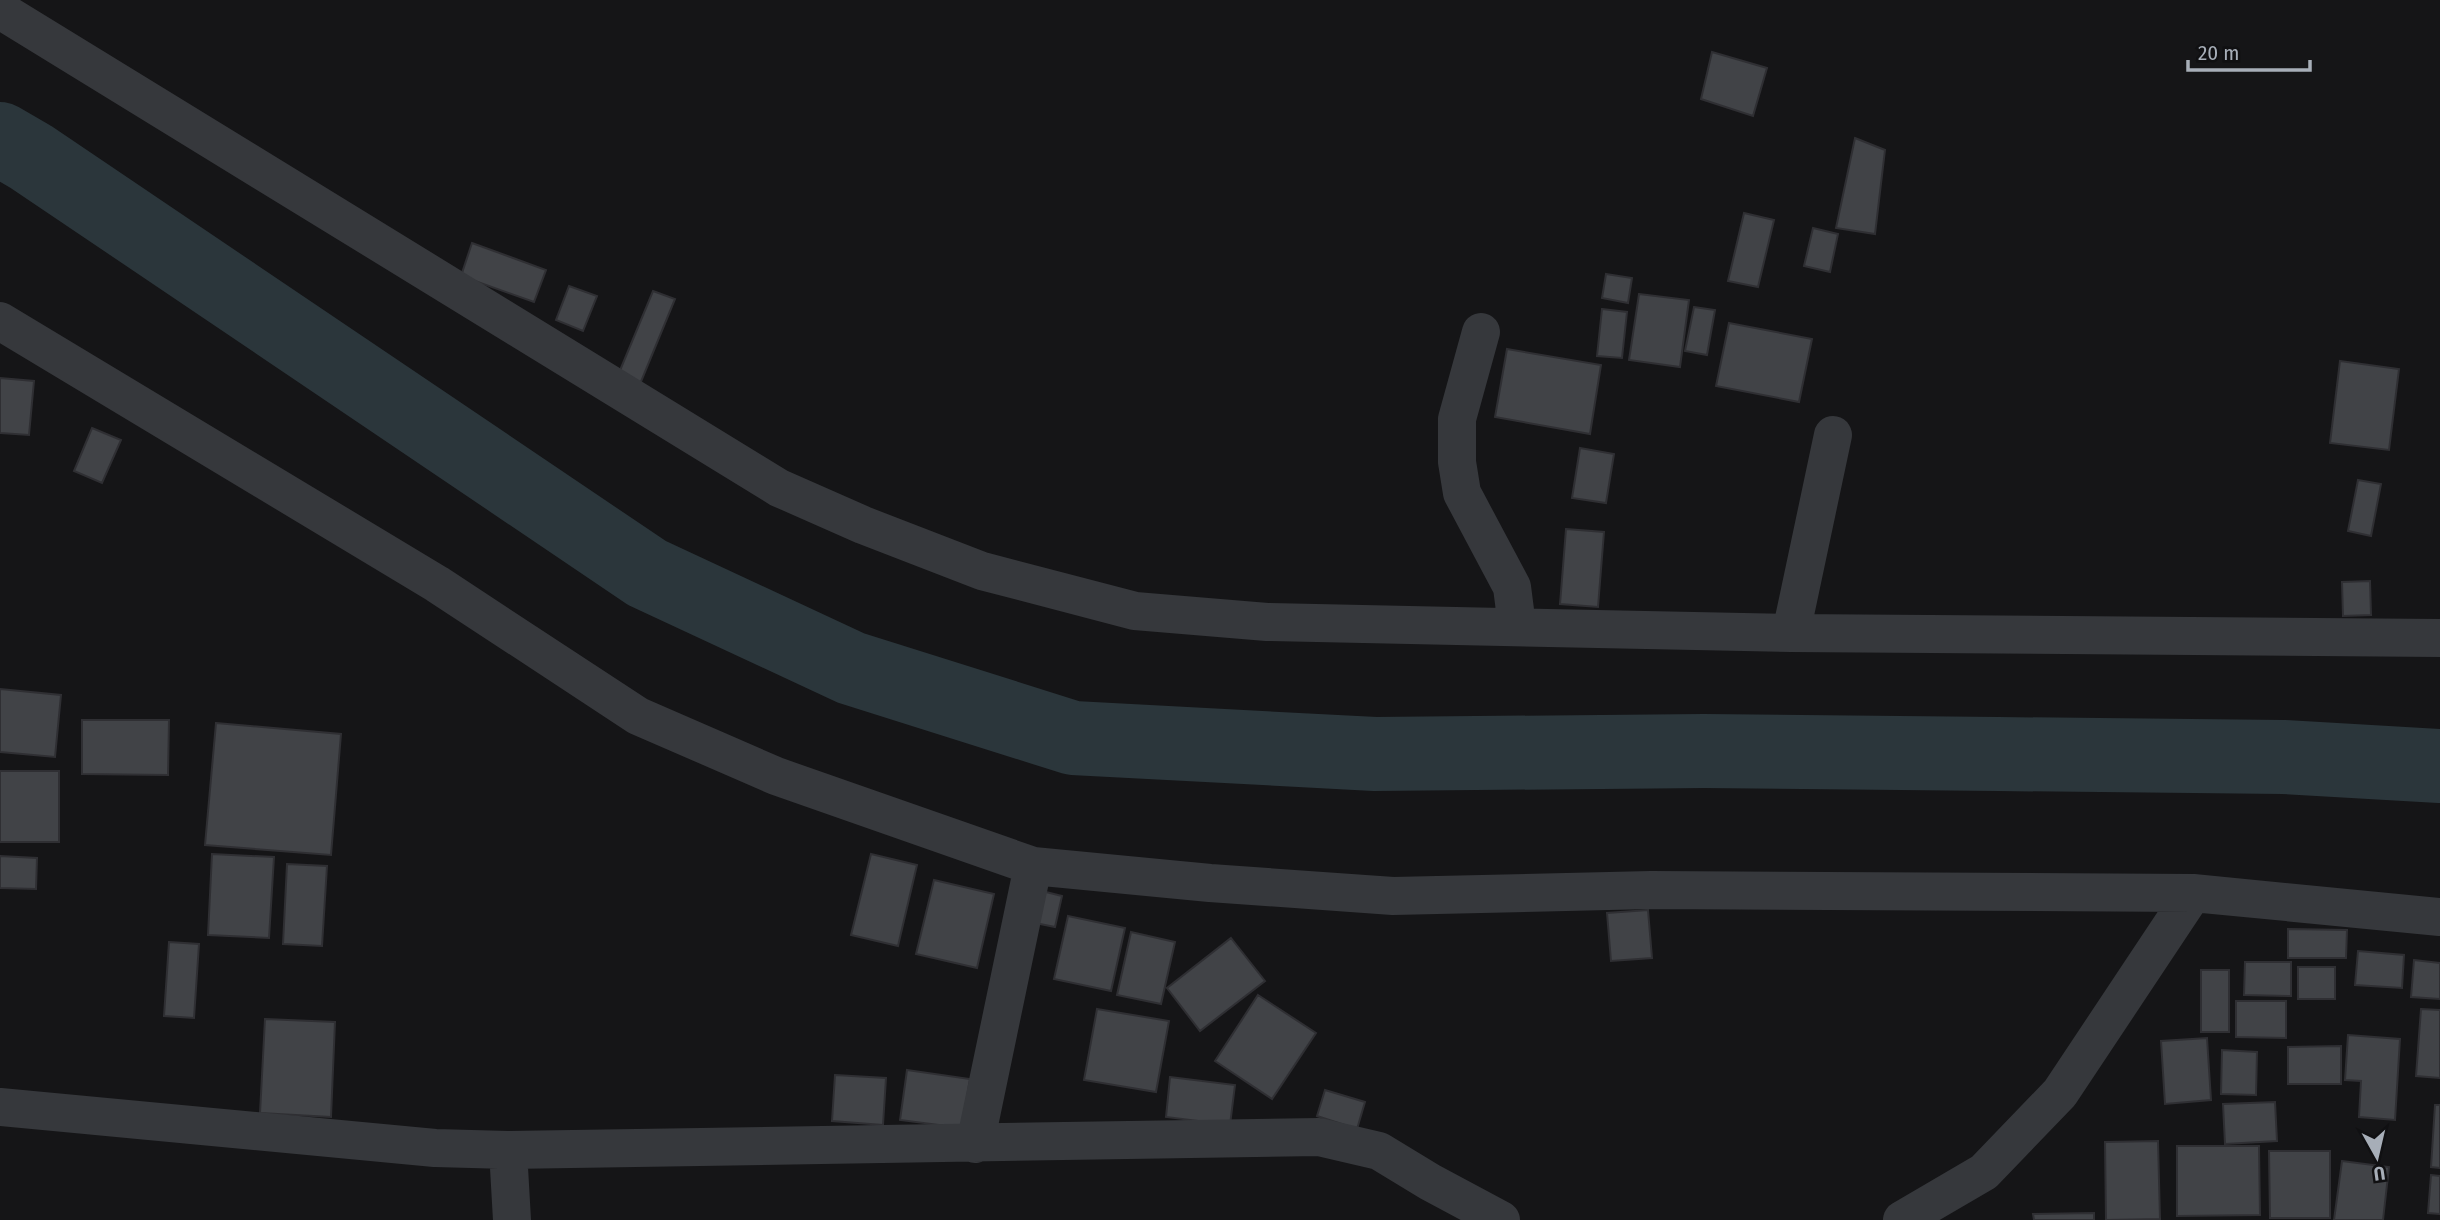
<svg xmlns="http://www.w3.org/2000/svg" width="2440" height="1220" viewBox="0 0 2440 1220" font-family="'Fira Sans Condensed',sans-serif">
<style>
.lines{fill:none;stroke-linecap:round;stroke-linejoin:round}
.river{stroke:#2b363b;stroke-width:74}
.building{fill:#414347;stroke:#2f2f33;stroke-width:2}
.minor{stroke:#36383c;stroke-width:38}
</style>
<rect width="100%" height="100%" fill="#151517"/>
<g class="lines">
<path class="river" d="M0,139L31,157L647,573L851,668L1073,738L1375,754L1704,751L1998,754L2284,757L2440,766"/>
</g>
<path class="building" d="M1712,52L1767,68L1753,116L1701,99Z
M1855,138L1885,150L1875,234L1836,228Z
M1744,213L1774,220L1758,287L1728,281Z
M1813,228L1838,234L1830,272L1804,266Z
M472,243L546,270L534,302L461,276Z
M1606,274L1632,278L1628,303L1602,298Z
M569,286L597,296L583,331L556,320Z
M653,291L675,299L638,389L616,380Z
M1639,294L1689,300L1680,367L1629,360Z
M1694,307L1715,310L1707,355L1685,351Z
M1602,309L1627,312L1622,358L1597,356Z
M1729,323L1812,339L1799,402L1716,386Z
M1507,349L1601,365L1590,434L1495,417Z
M2340,361L2399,369L2389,450L2330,443Z
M0,378L34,381L29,435L0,433Z
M92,428L121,440L102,483L74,471Z
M1580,448L1614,454L1606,503L1572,498Z
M2358,480L2381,484L2371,536L2348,531Z
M1566,529L1604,532L1598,607L1560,604Z
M2370,581L2371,615L2343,616L2342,582Z
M0,689L61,695L55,757L0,752Z
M82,720H169L168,775L82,774Z
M216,723L341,734L331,855L205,845Z
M0,771H59V842H0Z
M212,854L274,857L269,938L208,935Z
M871,854L917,865L898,946L851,935Z
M0,856L37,858L36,889L0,888Z
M287,864L327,866L322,946L283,944Z
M934,880L994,894L977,968L916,954Z
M1042,891L1062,896L1055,927L1035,923Z
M1648,910L1652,958L1611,961L1607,913Z
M1068,916L1125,928L1111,991L1054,979Z
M2288,929L2347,930L2346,958H2288Z
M1131,932L1175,942L1161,1004L1117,995Z
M1231,938L1265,981L1200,1031L1167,988Z
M169,942L199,944L194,1018L164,1016Z
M2358,951L2404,955L2402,988L2355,985Z
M2414,960L2440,963V999L2411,997Z
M2245,962H2291V996L2244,995Z
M2298,967H2335V999H2298Z
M2201,970H2229V1032H2201Z
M1258,995L1316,1033L1272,1099L1215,1061Z
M2236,1001H2286V1038L2236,1037Z
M1097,1009L1169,1021L1156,1092L1084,1080Z
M2421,1009L2440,1010V1078L2416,1076Z
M265,1019L335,1022L331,1117L260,1113Z
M2348,1035L2400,1039L2395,1120L2359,1117L2361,1081L2345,1080Z
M2207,1038L2211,1100L2165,1104L2161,1041Z
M2341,1046V1084H2288V1047Z
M2222,1050L2257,1052L2256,1095L2221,1094Z
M907,1070L970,1079L962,1128L900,1120Z
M835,1075L886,1078L883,1125L832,1121Z
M1170,1077L1235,1085L1230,1125L1166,1117Z
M1325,1090L1365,1102L1357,1129L1317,1116Z
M2275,1102L2277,1141L2225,1144L2223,1104Z
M2435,1105H2440V1168L2431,1167Z
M2158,1141L2160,1219L2106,1220L2105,1142Z
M2177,1146H2259L2260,1215L2177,1216Z
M2269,1151H2330V1218H2270Z
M2342,1161L2389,1167L2383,1220H2334Z
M2431,1175L2440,1176V1214L2428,1213Z
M2094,1213V1220H2034L2033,1214Z"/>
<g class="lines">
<path class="minor" d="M0,10L779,488L863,525L982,571L1135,611L1267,622L1791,633L2440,638
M0,321L437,584L638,716L776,776L1033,866L1210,883L1393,896L1651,890L2193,893L2440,917
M1481,332L1457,419V462L1462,493L1512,587L1517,626
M1791,633L1833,435
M0,1107L435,1148L508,1150L1319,1137L1379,1151L1430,1182L1501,1220
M975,1144L1033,866
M508,1150L512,1220
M1902,1220L1984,1172L2060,1093L2193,893"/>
</g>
<g transform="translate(2377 1157) rotate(172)" stroke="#101012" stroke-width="5" paint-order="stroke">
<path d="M0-5L12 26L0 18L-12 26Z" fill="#a7aeb8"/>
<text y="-10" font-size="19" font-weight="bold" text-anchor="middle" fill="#a7aeb8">U</text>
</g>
<path d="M2188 60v10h122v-10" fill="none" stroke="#a7aeb8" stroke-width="3.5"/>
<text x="2198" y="60" font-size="21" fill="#a7aeb8" stroke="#101012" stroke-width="5" paint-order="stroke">20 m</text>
</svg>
